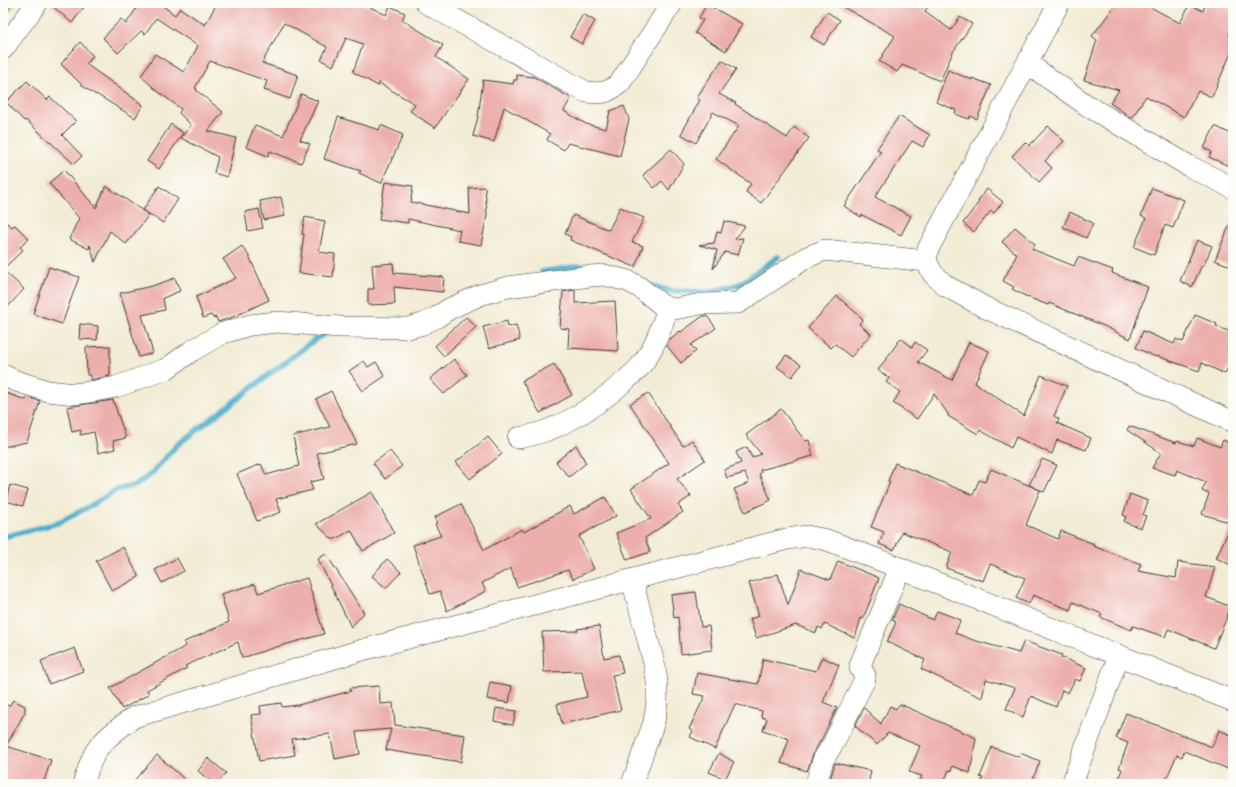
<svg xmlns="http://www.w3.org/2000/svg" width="1236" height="787" viewBox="0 0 1236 787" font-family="Cardo,serif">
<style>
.forest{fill:#84b169;stroke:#506642}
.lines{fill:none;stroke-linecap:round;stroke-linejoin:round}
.stream{stroke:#4cafcb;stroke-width:5.5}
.building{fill:#ecafac}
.street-casing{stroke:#3c3b38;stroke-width:22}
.street{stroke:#fff;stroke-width:21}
</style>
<rect width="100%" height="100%" fill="#fdfcf7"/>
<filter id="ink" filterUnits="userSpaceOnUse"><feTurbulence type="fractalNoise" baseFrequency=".025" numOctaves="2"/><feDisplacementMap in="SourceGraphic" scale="8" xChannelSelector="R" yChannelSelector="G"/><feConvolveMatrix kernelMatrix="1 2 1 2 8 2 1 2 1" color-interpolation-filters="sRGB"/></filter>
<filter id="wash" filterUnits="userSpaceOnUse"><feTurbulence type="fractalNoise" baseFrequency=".012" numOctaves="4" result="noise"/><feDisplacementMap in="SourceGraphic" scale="16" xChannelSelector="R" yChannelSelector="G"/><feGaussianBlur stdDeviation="0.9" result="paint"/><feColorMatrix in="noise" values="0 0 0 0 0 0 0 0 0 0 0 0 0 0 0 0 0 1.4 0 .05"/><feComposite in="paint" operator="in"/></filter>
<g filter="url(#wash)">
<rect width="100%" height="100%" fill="#f2ecd5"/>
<path class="forest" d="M3,3H15L3,20Z"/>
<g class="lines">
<path class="stream" d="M542,272L579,266L587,267
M651,286L672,291L710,292L740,284L778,257
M3,537L58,523L92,505L116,490L136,485L151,474L177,445L317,338L328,333"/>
</g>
<g id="blocks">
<path class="building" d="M49,3H87L72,23Z
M133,3H165L163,6L175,15L180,8L205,25L217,3H362L386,15L390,6L405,13L402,20L443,45L436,57L469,79L435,128L410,111L415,104L379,83L378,86L353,72L363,44L346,38L333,66L321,60L327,47L284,23L262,63L298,75L290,99L264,90L267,81L210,61L195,88L197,89L196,90L223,112L208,131L236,138L227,177L214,173L218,157L181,138L191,125L179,113L181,109L155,89L141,76L155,54L184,72L198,46L156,18L145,34L141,31L118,53L103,38L121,19L126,24L138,6Z
M836,3H931L925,11L951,30L960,17L972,24L953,52L940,81L902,65L897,72L879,61L895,36Z
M1117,3H1143L1180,23L1190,4L1203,11L1206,3H1233V24L1229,35L1233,36V48L1212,97L1198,91L1184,117L1146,96L1132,118L1110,103L1119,90L1084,80L1097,40L1092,36Z
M707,4L742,24L726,51L695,33L703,20L699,18Z
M827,12L840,20L824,45L811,37Z
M583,14L595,21L582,44L570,37Z
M80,42L93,56L86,64L143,105L135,118L96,94V95L84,87L61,64Z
M722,60L736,69L719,94L736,103L735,104L787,138L794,127L809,138L761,203L746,192L751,184L716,159L739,126L713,112L696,143L681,134L700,100L697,98L704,86Z
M948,70L972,80V78L991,85L977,119L970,116L969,119L955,114L956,110L936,102Z
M517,75L534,77L571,98L564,111L586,124L606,129L610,111L624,106L629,119L620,156L568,143L564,150L547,140L550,134L504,107L494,142L473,136L478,117L483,80L513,84L514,80H517Z
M27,81L47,100L50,97L76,121L62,135L82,156L74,164L26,120L24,121L6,102Z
M301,94L318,101L300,140L310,144L301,163L270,151L268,156L246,147L255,125L283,136Z
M899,116L930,135L923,147L912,141L875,197L911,216L901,235L862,215L861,217L844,206L881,151L877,149Z
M338,117L379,130L381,125L403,135L381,183L359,173L361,171L324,159Z
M171,124L183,133L159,169L147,161Z
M1048,126L1064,141L1045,161L1052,168L1039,182L1012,156L1025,142L1029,146Z
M1215,126L1233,135V168L1209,157L1212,152L1204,148Z
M671,149L684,164L669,190L662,181L654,188L643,175Z
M64,170L96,208L106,186L149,215L126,244L110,231L95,262L90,245L89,249L69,239L79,218L49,183Z
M385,182L413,186L411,199H412L411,202L470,214L469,188L485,187L487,215L481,245L458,241L460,230L408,219V223L379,219Z
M159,186L178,199L163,223L143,210Z
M1152,188L1184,200L1173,228L1165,225L1154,255L1134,247L1146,218L1141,216Z
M987,189L1003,202L994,213L991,211L974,232L963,223L979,202L978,201Z
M281,197L285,216L264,220L260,201Z
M620,207L644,218L632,242L643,246L635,267L570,240L571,237L565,234L573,215L609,230Z
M259,209L263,228L248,231L245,212Z
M1070,212L1093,223L1086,238L1063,227Z
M305,217L325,221L319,252L335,254L333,277L299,273L304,234H302Z
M1233,217V267L1215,260Z
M3,220L12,227L15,225L29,239L20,247L23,250L3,269Z
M724,221L745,226L735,239L743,238L738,255L725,252L713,269L717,250L699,245L714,243L717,232L721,233Z
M1015,227L1035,244L1032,249L1074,266L1078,257L1113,270L1112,273L1148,287L1130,339L1104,326L1049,303L1048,305L1027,297L1012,289L1014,287L1003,281L1017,254L1002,242Z
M1197,240L1212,246L1204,265H1202L1192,287L1180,281Z
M242,246L249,256L269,300L233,317L218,322L216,317L213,318L211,315L203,318L196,297L236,278L223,259Z
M393,263L394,273L444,277L443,292L394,287L395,304L368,305V289H374L372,265Z
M49,267L79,277L62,324L33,314Z
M3,270L24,289L3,312Z
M175,278L180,291L163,298L165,310L142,315L153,353L139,357L120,293L152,286Z
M575,290V303L615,301L618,351L568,348L569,329L560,328L563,292Z
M837,296L863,319L859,324L871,334L851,357L835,344L831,348L808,328Z
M1195,315L1217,324L1216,326L1233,333V357L1225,374L1202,363L1199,371L1157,356L1156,357L1136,348L1143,331L1174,344L1176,339L1183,342Z
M703,316H707L716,328L691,345L696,351L681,363L667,346L670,339L680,331L681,332Z
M466,317L476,327L444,356L435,346Z
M507,321L508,327L516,325L520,340L489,348L483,327Z
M80,324L98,326L97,340L79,339Z
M901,338L912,347L915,342L927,350L918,362L952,380L969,342L989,351L975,383L1024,416L1041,375L1067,386L1054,416L1059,419L1057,423L1091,438L1086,450L1057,440L1052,454L1016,437L1011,448L980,430L978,434L948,416V414L934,394L917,419L893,403L900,392L886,382L889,378L878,370Z
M110,346V376L90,380V375H87L86,347Z
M786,355L801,365L792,377L777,367Z
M454,359L467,375L444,394L430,379Z
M364,361L368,367L376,362L385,376L363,391L349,371Z
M554,364L572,395L540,413L522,381Z
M331,391L357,444L317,453L324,479L310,482L313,490L276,499L281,512L257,521L237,474L261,464L266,475L299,466L293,436L330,427L316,399Z
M3,392L26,400L27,397L40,401L27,442L3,447Z
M648,393L683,446L692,440L705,460L677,479L691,496L678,505L683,512L645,538L650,552L627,560L616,533L651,519L631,489L669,463L630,404Z
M113,400L126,438L113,441L115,449L98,453L94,432L80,435L81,430L72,432L67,407Z
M781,409L805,441L809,440L813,456L760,470L761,473L759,474L771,500L745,512L734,489L749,483L745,473L727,478L724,470L741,463L736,452L747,447L752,458L761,454L746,435Z
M1129,426L1176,443L1177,441L1194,446L1197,438L1220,447L1223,440L1233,445V566L1216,558L1232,523L1202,514L1209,494L1202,491L1206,482L1177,470L1175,475L1152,468L1161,453L1127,430Z
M488,437L502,454L470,479L456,462Z
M576,445L586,463L569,477L556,462Z
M390,451L402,466L385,479L373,463Z
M1042,459L1057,465L1044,492L1029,485Z
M895,463L973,495L979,480L985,482L991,469L1040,490L1026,525L1058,539L1061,531L1094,544L1093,546L1141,564L1138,571L1176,578L1178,562L1215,567L1206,597L1231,607L1214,648L1168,629L1165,637L1133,626L1131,630L1100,617L1102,614L1073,602L1070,610L1033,595L1029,604L1016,598L1025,578L990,564L983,581L946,568L952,552L902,532L894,550L879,544L884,532L871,527L890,482L888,481Z
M10,485L28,490L23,506L6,501Z
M372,492L394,533L363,551L351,530L336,539H332L316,524Z
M1130,494L1148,501L1143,515L1146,516L1141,528L1124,522L1126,516L1123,515Z
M605,497L616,516L579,536L594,569L573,579L568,570L517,587L511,568L482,583L486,591L447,611L440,591L430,594L413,545L441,536L435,524L437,523L435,517L461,504L484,550L522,529L524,532L570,506L574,514Z
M123,547L139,577L112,591L96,561Z
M326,554L364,613L351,627L318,559Z
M177,558L184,571L162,583L155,570Z
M387,559L401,572L386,588L372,576Z
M838,561L879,578L863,619L861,618L855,638L825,624L822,629L818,627L816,633L796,625L756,638L750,619L759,616L749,583L778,574L788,605L801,569L830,580Z
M307,578L324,634L276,647L242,658L238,642L185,666L187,668L147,690L149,694L122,709L110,688L186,646L184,642L229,622L221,594L255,584L258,593Z
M696,592L701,627L709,626L712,650L681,654L678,617L674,618L671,595Z
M899,604L933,620L937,611L961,620L955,633L973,640L1019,653L1024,641L1062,655L1061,657L1086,668L1080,681L1075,679L1068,693L1062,690L1056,707L1031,696L1023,717L1006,709L1015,688L986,679L982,698L921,669L925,660L887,642L896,622L892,620Z
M599,626L604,658L619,655L623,673L612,675L621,710L562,724L557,704L587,697L582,671L544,672L542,632L578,631L577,629Z
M75,648L83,671L49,684L41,661Z
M822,657L839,665L823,702L837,708L823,736L813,754L807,771L781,763L789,739L763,730L767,719L761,717L762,711L735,704L715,749L690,737L693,731L689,729L705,696L693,694L697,673L758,684L763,659L816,671Z
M490,682L512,686L509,703L487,699Z
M379,686L380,704L393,703L395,725L465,735L461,762L386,750L391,729L356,732L360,754L335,759L330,734L292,739L295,755L259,761L251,715L261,714L260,706L281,703L282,707L298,705L351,691L350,688Z
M13,700L25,706V712L6,746L51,760L43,784H3V703L9,706Z
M900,704L976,738L970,773L953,766L951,771L949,770L943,784H919L922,776L909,772L920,746L888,733L877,745L855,726L864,708L881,724L890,706L896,709Z
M496,708L516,711L513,725L494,721Z
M1126,713L1212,747L1219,730L1233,736V771L1184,751L1182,757L1177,755L1164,784H1117L1122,769L1119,768L1128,743L1116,738Z
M992,747L1019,757L1020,753L1040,761L1031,784H980L983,778L980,777Z
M719,753L734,762L725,779L709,772Z
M157,755L190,784H131Z
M208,758L226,773L217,784H214L198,771Z
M835,763L871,771L868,784L829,783Z"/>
</g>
</g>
<g filter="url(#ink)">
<use href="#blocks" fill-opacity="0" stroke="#3c3b38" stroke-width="1"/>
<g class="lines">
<g class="street-casing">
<path id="street" d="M426,3L586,92C603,94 607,93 620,83L672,3
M1059,3L928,249L926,261L933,274L946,286L986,308L1233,422
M3,49L37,3
M1027,63L1088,106L1189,166L1233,188
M3,375L16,381L48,391L75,394L95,391L116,387L166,369L193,350L223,333L250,325L277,322L340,327L408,328L423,324L437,317L449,309L480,295L508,287L590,276L604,275L628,281L639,287L662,305L668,308L675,309L701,304L738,303L807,257L825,250L926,261
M518,438C558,432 594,408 625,381C630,376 638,370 642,364C655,347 661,328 668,308
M632,580L654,663L657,681V702L654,722L632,784
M83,784C87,773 90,761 96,751C105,737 121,727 134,717L366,649L787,539L807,536L827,540L900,568L1233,701
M816,784L823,760L834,742L865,679V675L860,668V665L900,568
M1072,784L1119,655"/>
</g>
<use href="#street" class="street"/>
</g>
</g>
<rect width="1236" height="787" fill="none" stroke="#fdfcf7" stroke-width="16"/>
</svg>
